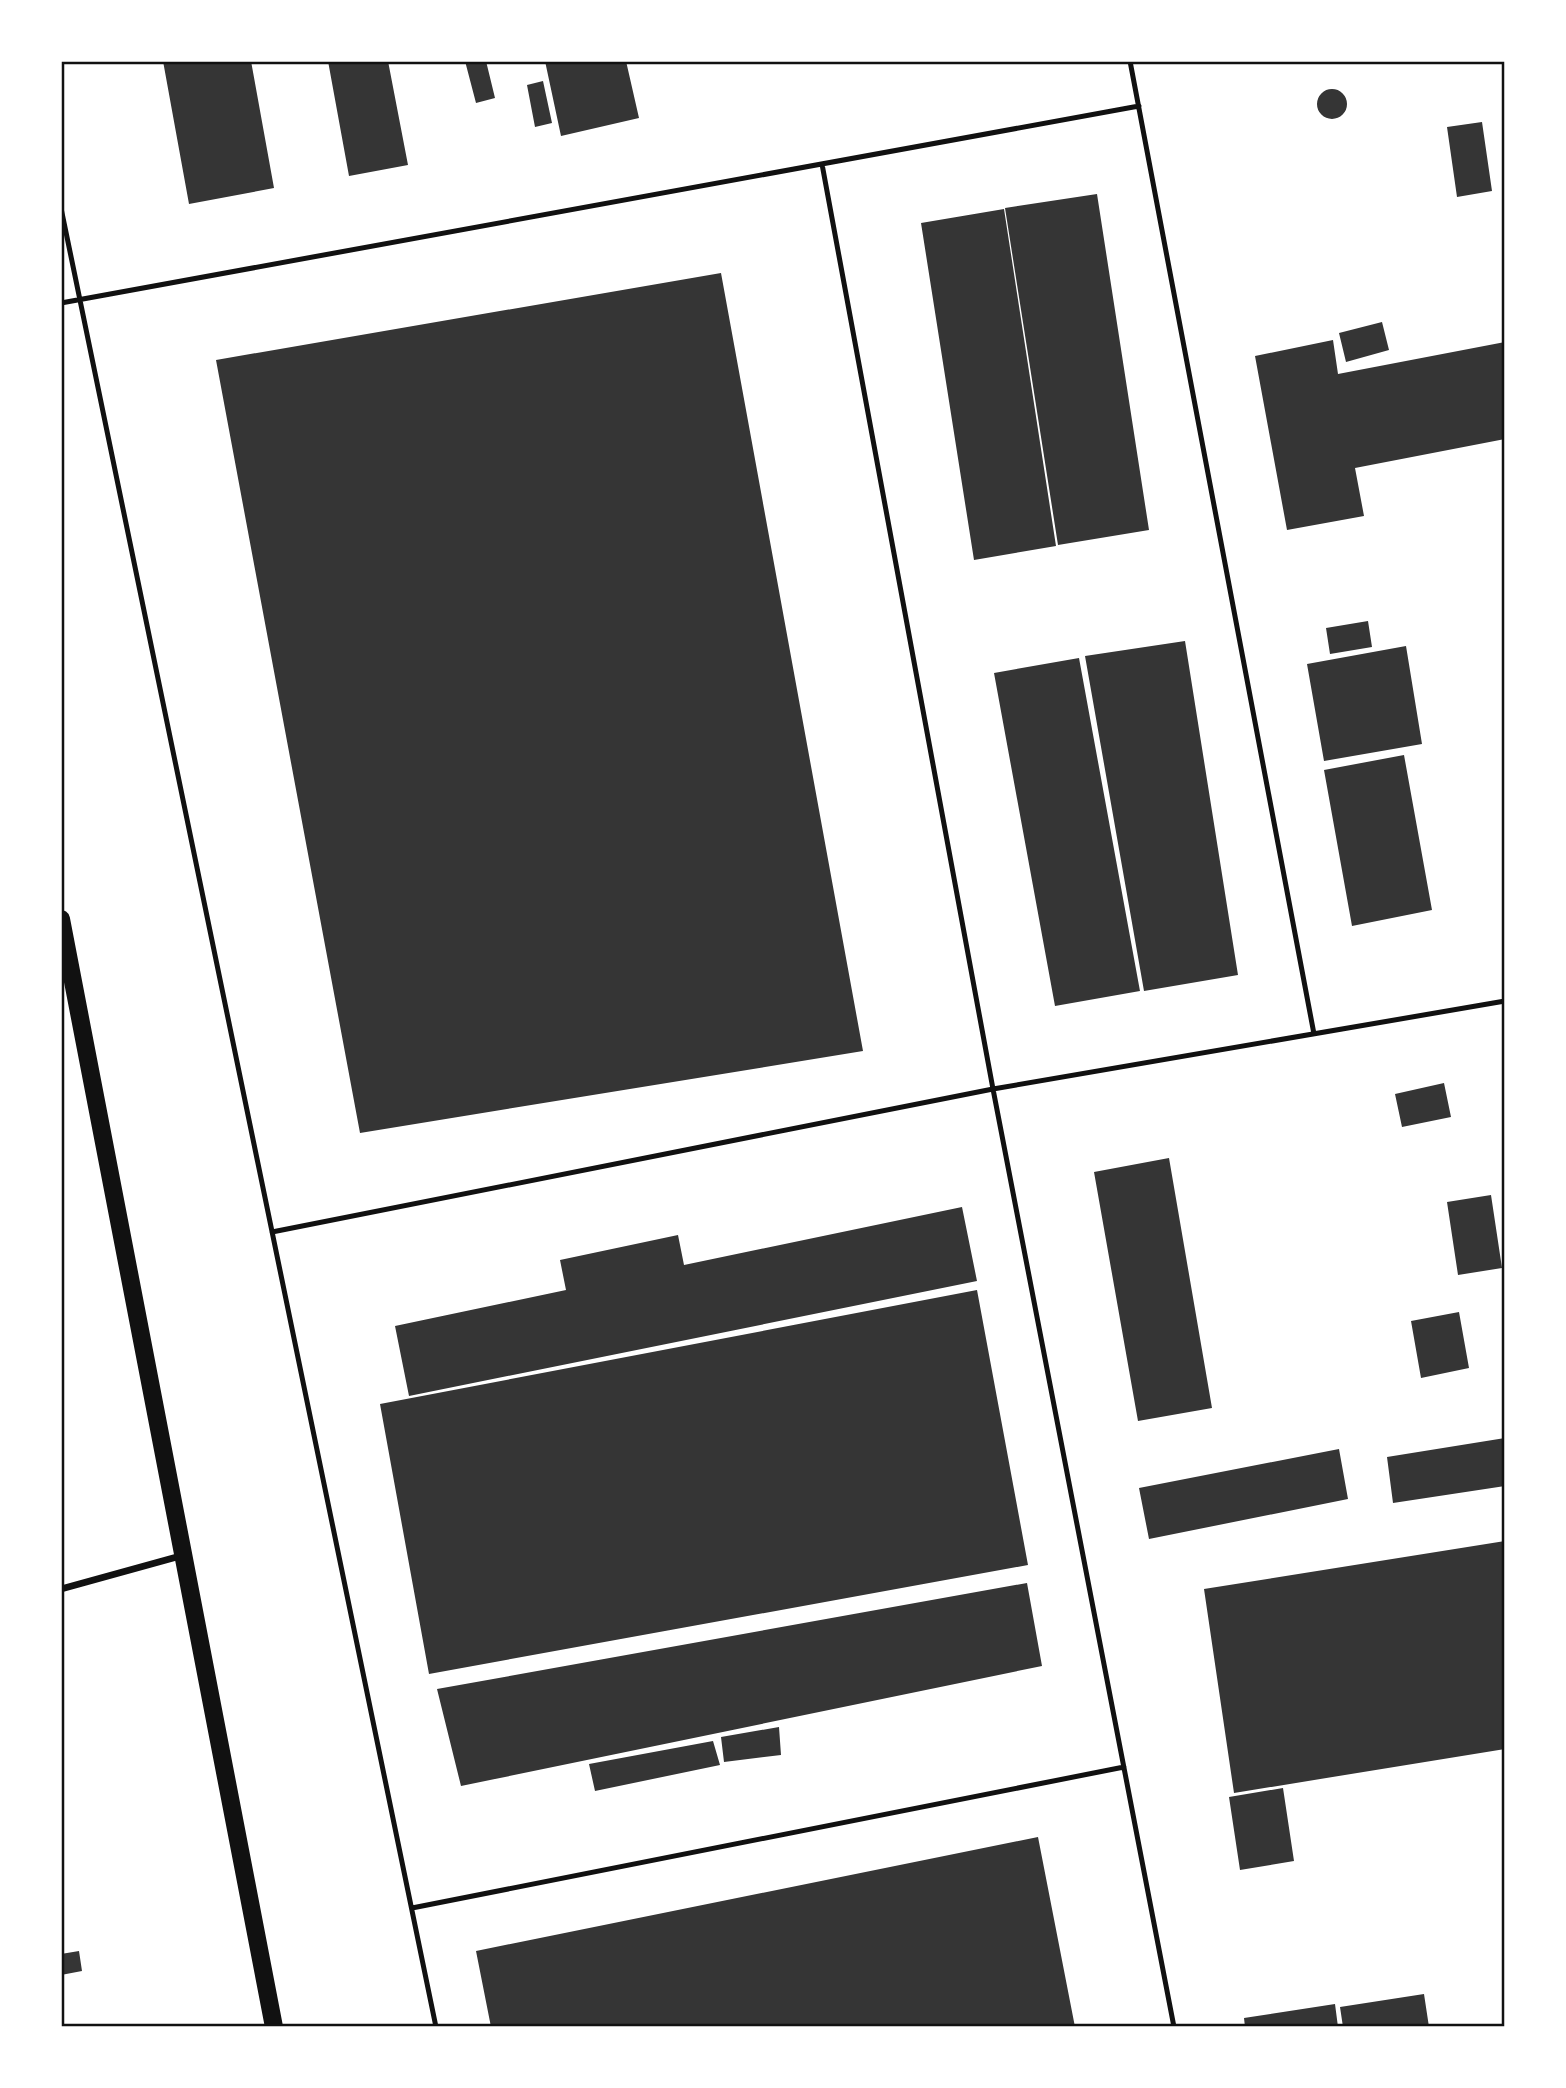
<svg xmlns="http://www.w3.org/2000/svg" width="1566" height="2088" viewBox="0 0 1566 2088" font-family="'DejaVu Sans',sans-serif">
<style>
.building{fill:#353535}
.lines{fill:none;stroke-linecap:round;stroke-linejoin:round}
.service{stroke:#111;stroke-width:5}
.minor{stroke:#111;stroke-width:7}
.primary{stroke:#111;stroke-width:18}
.neatline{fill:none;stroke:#111;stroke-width:2.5}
</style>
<rect width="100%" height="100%" fill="#fff"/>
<path class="building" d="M163,61H251L274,188L189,204Z
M328,61H388L408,165L349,176Z
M465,61H486L495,98L476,103Z
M545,61H626L639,118L561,136Z
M543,81L552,123L535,127L527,85Z
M1317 104a15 15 0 1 1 30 0a15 15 0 1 1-30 0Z
M1482,122L1492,191L1457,197L1447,127Z
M1097,194L1149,530L1058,545L1005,208Z
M1004,209L1056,546L974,560L921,223Z
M721,273L863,1051L360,1133L216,360Z
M1382,322L1389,350L1346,362L1339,333Z
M1333,340L1338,374L1505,342V439L1355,468L1364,516L1287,530L1255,356Z
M1368,621L1372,647L1330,654L1326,628Z
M1185,641L1238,975L1144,991L1085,656Z
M1406,646L1422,744L1324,761L1307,664Z
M1079,658L1140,991L1055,1006L994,673Z
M1404,755L1432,910L1352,926L1324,770Z
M1444,1083L1451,1117L1402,1127L1395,1094Z
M1169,1158L1212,1408L1138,1421L1094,1172Z
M1491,1195L1502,1268L1458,1275L1447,1202Z
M962,1207L977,1281L409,1396L395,1326L566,1290L560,1260L678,1235L684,1265Z
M977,1290L1028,1565L429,1674L380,1404Z
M1459,1312L1469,1368L1421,1378L1411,1321Z
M1505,1438V1486L1393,1503L1387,1457Z
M1339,1449L1348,1499L1149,1539L1139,1488Z
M1505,1541V1749L1234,1793L1204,1589Z
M1027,1583L1042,1666L461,1786L437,1689Z
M779,1727L781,1755L724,1762L721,1737Z
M713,1741L720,1765L595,1791L589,1764Z
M1283,1788L1294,1861L1240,1870L1229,1797Z
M1038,1837L1075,2027H491L476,1951Z
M79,1951L82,1971L61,1975V1954Z
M1424,1994L1429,2027H1343L1340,2007Z
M1335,2004L1338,2027H1245L1244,2018Z"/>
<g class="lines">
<path class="service" d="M1130,61L1314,1034
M822,164L993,1089L1174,2027
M61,208L436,2027
M61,303L1139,106
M272,1232L993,1089L1505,1001
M412,1908L1124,1767"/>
<path class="minor" d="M61,1589L184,1555"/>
<path class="primary" d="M61,919L274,2027"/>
</g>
<rect width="1566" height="2088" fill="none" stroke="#ffffff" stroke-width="126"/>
<rect x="63" y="63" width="1440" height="1962" class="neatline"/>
</svg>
